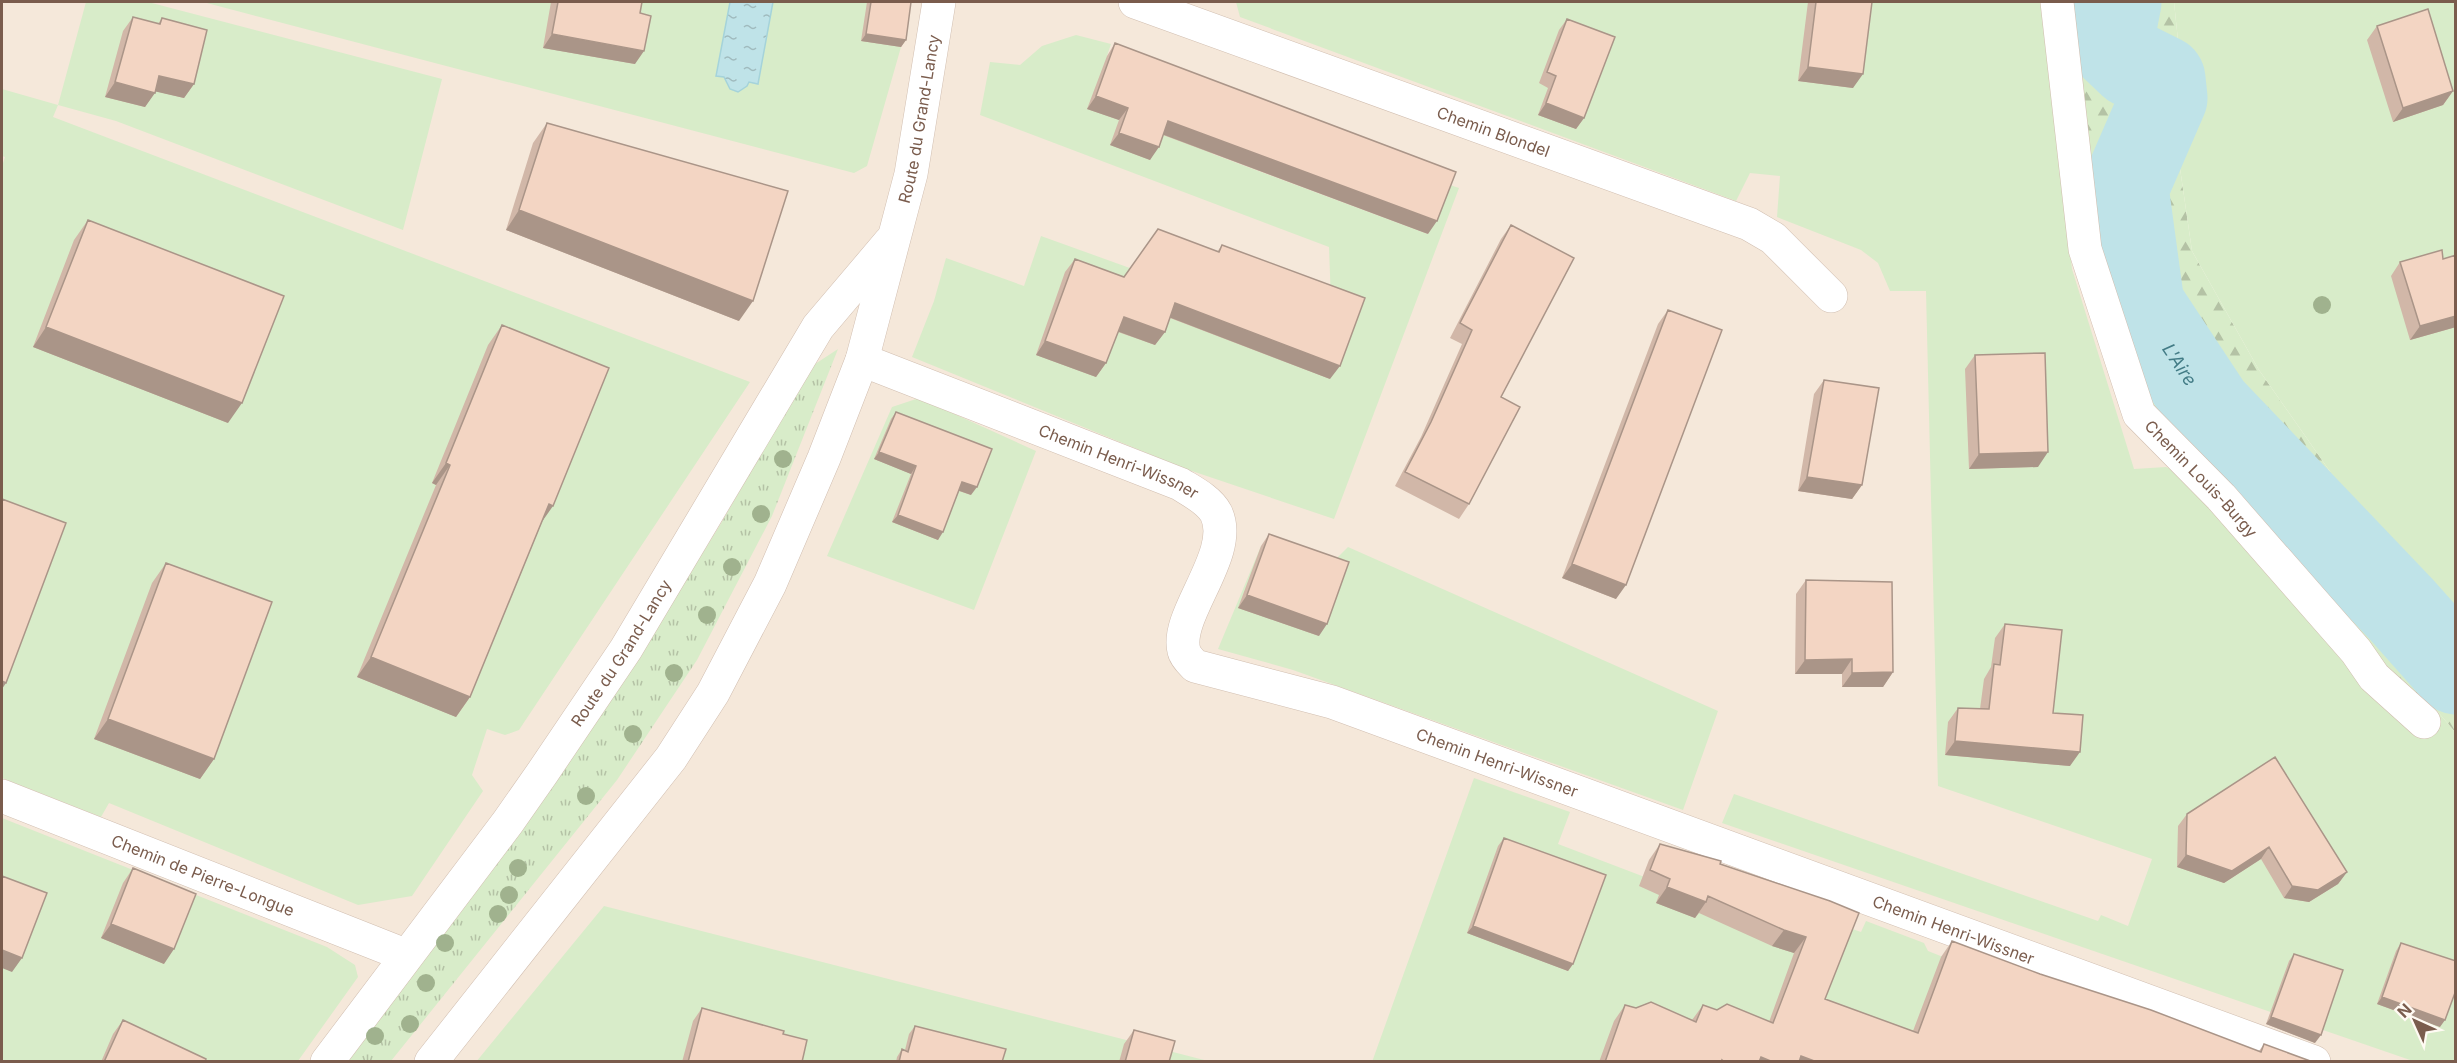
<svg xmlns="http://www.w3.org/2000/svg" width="2457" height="1063" viewBox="0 0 2457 1063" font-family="Inter,sans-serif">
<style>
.residential{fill:#f5e8da}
.grass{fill:url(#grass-tufts)}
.forest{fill:url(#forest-firs)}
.garden{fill:#d8ecc9}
.water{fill:url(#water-ripples);stroke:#a5d3da;stroke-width:1.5}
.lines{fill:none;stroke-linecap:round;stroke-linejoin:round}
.river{stroke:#bfe3e8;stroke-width:87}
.minor-casing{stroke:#d1beb0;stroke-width:34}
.minor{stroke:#fff;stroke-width:33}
.tree{fill:#a0b28e}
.wall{fill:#d1b7a8}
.shaded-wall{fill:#aa9588}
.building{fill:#f3d5c3;stroke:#aa9588;stroke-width:1.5}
.labels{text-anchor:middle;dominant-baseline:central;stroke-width:4.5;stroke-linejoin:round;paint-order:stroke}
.street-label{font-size:16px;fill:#7a5c4d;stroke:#fffaf3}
.water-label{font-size:18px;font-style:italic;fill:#437c86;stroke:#fffaf3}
</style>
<defs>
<pattern id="grass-tufts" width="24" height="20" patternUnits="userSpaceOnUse" patternTransform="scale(1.5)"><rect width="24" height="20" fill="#d8ecc9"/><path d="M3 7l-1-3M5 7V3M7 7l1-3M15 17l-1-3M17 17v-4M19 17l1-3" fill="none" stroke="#b4c2a5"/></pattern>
<pattern id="forest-firs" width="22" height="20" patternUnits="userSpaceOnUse" patternTransform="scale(1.5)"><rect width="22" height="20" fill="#d8ecc9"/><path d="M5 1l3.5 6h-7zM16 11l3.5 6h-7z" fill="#b4c2a5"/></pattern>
<pattern id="water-ripples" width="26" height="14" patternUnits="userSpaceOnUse" patternTransform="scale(1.5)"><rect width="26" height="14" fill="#bfe3e8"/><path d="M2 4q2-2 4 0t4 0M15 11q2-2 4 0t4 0" fill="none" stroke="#a0bbbe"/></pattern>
</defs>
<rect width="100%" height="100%" fill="#fdf6ec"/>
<path class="residential" d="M2,2H2062L2145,404L2455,732V1061L2,1062Z"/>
<path class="grass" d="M838,349L772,516L697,660L617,780L391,1061L344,1062L620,686L720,525L812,366Z"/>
<path class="forest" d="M2062,2H2174L2180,60L2174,127L2192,251L2259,370L2352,503L2455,436V732L2438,712L2388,671L2145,404L2094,241Z"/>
<path class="garden" d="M86,2H148L442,79L403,230L116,121L58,105L53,117L750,382L519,730L505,735L487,729L472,775L483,791L412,896L358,905L109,803L101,817L2,778V166L5,157L2,156V89L58,105Z
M203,2H907L901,47L867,166L854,173Z
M1236,2H2041L2072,269L2134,469L2166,467L2182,474L2388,671L2438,712L2455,732V1061H2413L1722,823L1734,794L2098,921L2101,915L2128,926L2152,859L1938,786L1926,291H1890L1878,263L1861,250L1777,217L1780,176L1750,173L1736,201L1240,17Z
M2174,2H2455V624L2352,503L2259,370L2192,251L2174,127L2180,60Z
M1076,35L1111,44L1107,56L1213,154L1428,234L1447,184L1459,188L1334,519L1186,469L912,357L934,301L946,258L1024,286L1041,236L1177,285L1166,316L1283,360L1331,302L1329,247L980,115L990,62L1020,65L1042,46Z
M919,398L1036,451L974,610L827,556L892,407Z
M1261,546L1326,569L1348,547L1718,711L1683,810L1293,670L1218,649Z
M1474,778L1570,812L1558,844L1663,884L1809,914L1861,932L1866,921L1924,943L1928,951L1981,972L2235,1061L1372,1062Z
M2,818L327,947L355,965L358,977L298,1061H2Z
M604,906L1208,1061L476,1062Z"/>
<path class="water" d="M730,2H773L758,84L749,82L747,86L738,92L730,89L724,77L716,76Z"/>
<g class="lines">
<path class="river" id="s1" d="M2118,2L2110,43L2132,64L2162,79L2164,98L2125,188L2141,305L2209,408L2401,609L2456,671"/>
<g class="minor-casing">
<g id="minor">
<path id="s2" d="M1135,2L1749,224L1773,238L1831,296"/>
<path id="s3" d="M2057,2L2085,249L2139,414L2221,497L2356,651L2374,677L2424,722"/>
<path id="s4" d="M862,360L1180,484C1193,492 1209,500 1216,513C1236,553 1174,615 1184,651C1185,656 1191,662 1195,666L1332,702L2314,1062"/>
<path id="s5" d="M2,796L405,955"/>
<path id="s6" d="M327,1062L508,822L543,772L626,649L818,327L890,242"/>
<path id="s7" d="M431,1062L671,758L713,693L770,584L824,458L862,360L911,174L939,2"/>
</g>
</g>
<use href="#minor" class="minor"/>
</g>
<g class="tree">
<circle cx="2322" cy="305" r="9"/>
<circle cx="783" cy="459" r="9"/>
<circle cx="761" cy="514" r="9"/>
<circle cx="732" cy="567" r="9"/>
<circle cx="707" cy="615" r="9"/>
<circle cx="674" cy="673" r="9"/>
<circle cx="633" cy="734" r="9"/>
<circle cx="586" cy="796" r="9"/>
<circle cx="518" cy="868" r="9"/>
<circle cx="509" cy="895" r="9"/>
<circle cx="498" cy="914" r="9"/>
<circle cx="445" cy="943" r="9"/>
<circle cx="426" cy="983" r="9"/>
<circle cx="410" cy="1024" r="9"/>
<circle cx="375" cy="1036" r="9"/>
</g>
<path class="wall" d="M551,2H642L640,13L635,64L543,48Z
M867,2H911L906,40L901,47L861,41Z
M1808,2H1872L1853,88L1798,81Z
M133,17L158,24L162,18L194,84L184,98L155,91L145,107L105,97L123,31Z
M1567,19L1584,118L1576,129L1538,115L1548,88L1539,83L1559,30Z
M2377,26L2453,91L2443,105L2393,122L2367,40Z
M1115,43L1428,234L1163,135L1150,160L1110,145L1119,120L1087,109L1107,56Z
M547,123L739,321L506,230L533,143Z
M88,220L228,423L33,347L74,240Z
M1511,225L1501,397L1469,504L1459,519L1395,486L1421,437L1462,344L1450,338L1501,239Z
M1222,245L1330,379L1170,318L1165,332L1155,345L1118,332L1106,363L1096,377L1036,355L1065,272L1075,259L1124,277L1217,252Z
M2456,255V327L2410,340L2391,276L2400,262L2443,259Z
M1668,310L1616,599L1562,578L1658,324Z
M502,325L542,522L470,697L456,717L357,677L436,485L432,483L488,345Z
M1975,355L2038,467L1969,469L1965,369Z
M1824,380L1862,485L1852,499L1798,491L1814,394Z
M896,412L971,495L959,491L938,540L892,522L911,474L874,459L891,419Z
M1269,534L1319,636L1238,608L1261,546Z
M166,563L214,759L200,779L94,739L152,583Z
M1806,580L1893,672L1883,687H1842V674H1795L1796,594Z
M2005,624L2053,713L2070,766L1945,755L1948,722L1958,708L1980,709L1984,679L1991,667L1995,638Z
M2187,814L2347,872L2338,884L2309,902L2284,898L2261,859L2224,883L2177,867L2178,826Z
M1504,838L1573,964L1568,971L1467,933L1498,846Z
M1660,844L1830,901L1825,999L1913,1031L1941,957L1952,941L2040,974L2259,1051L2264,1044L2313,1062H1599L1614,1021L1625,1005L1636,1008L1692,1020L1703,1005L1717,1010L1769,1022L1794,953L1772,946L1699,913L1695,918L1656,903L1659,895L1639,886L1649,860Z
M133,868L164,964L101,938L123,883Z
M2401,943L2440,1027L2377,1004L2396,951Z
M2294,954L2315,1043L2266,1024L2289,961Z
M702,1008L783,1034L802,1062H682L693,1021Z
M123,1020L205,1062H101L113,1034Z
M915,1026L1002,1062H896L897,1057L902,1049L905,1050L909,1034Z
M1134,1030L1169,1062H1119L1124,1044Z"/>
<path class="shaded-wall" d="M552,34L644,51L635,64L543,48Z
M866,34L906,40L901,47L861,41Z
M1808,67L1863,74L1853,88L1798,81Z
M159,76L194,84L184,98L149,90Z
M115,82L155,93L145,107L105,97Z
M2453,91L2443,105L2393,122L2403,108Z
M1096,96L1128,108L1119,120L1087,109Z
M1546,103L1584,118L1576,129L1538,115Z
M1168,121L1437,221L1428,234L1159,133Z
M1119,133L1159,147L1150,160L1110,145Z
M519,210L753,301L739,321L506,230Z
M1175,303L1340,366L1330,379L1166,316Z
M2456,316V327L2410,340L2420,326Z
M1124,317L1165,332L1155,345L1114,330Z
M46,327L242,403L228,423L33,347Z
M1045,341L1106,363L1096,377L1036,355Z
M879,452L916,466L911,474L874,459Z
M2048,452L2038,467L1969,469L1979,454Z
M446,463L450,465L436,485L432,483Z
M1807,477L1862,485L1852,499L1798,491Z
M962,482L977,487L971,495L957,490Z
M549,504L553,506L539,526Z
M898,515L943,532L938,540L892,522Z
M1572,564L1626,585L1616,599L1562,578Z
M1247,595L1327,624L1319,636L1238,608Z
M371,657L470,697L456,717L357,677Z
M1852,659L1842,674H1795L1805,660Z
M1893,672L1883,687H1842L1852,673Z
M2,681L6,683L2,689Z
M108,719L214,759L200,779L94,739Z
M1955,741L2080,752L2070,766L1945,755Z
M2269,847L2261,859L2224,883L2177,867L2186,855Z
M2347,872L2338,884L2309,902L2284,898L2292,886Z
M1667,887L1706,902L1695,918L1656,903Z
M111,924L174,949L164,964L101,938Z
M1473,926L1573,964L1568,971L1467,933Z
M1784,930L1806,937L1794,953L1772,946Z
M2,950L22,958L12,972L2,968Z
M2382,997L2445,1020L2440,1027L2377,1004Z
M2271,1017L2321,1035L2315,1043L2266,1024Z
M1801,1056L1817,1062H1797Z
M1761,1057L1773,1062H1758Z"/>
<path class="building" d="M558,2H642L640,13L651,16L644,51L552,34Z
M871,2H911L906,40L866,34Z
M1816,2H1872L1863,74L1808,67Z
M2428,9L2453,91L2403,108L2377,26Z
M133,17L160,24L162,18L207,30L194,84L159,76L155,93L115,82Z
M1567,19L1615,37L1584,118L1546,103L1556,76L1547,72Z
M1115,43L1456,172L1437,221L1168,121L1159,147L1119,133L1128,108L1096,96Z
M547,123L788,191L753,301L519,210Z
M88,220L284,296L242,403L46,327Z
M1511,225L1574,258L1501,397L1520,407L1469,504L1405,472L1431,422L1472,330L1460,323Z
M1158,229L1219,252L1222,245L1365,298L1340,366L1175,303L1165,332L1124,317L1106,363L1045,341L1075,259L1124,277Z
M2442,250L2443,259L2456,255V316L2420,326L2400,262Z
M1668,310L1722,330L1626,585L1572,564Z
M502,325L609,368L553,506L549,504L470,697L371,657L450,465L446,463Z
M2045,353L2048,452L1979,454L1975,355Z
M1824,380L1879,388L1862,485L1807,477Z
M896,412L992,449L977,487L962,482L943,532L898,515L916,466L879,452Z
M2,499L66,523L6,683L2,681Z
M1269,534L1349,562L1327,624L1247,595Z
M166,563L272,602L214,759L108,719Z
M1806,580L1892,582L1893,672L1852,673V659L1805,660Z
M2005,624L2062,630L2053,713L2083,715L2080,752L1955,741L1958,708L1989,709L1994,664L2000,665Z
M2275,757L2347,872L2318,890L2292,886L2269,847L2232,871L2186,855L2187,814Z
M1504,838L1606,875L1573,964L1473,926Z
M1660,844L1721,861L1720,864L1830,901L1859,913L1825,999L1918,1033L1952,941L2040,974L2151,1010L2261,1052L2264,1044L2313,1062H1817L1801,1056L1799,1062H1773L1761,1057L1759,1062H1725L1722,1060V1062H1605L1625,1005L1636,1008L1651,1002L1696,1022L1703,1005L1717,1010L1727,1004L1773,1023L1806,937L1784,930L1708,896L1706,902L1667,887L1670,879L1650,870Z
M133,868L196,894L174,949L111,924Z
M2,876L47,893L22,958L2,950Z
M2401,943L2456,961V990L2445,1020L2382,997Z
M2294,954L2343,970L2321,1035L2271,1017Z
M702,1008L784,1031L783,1034L807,1040L802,1062H688Z
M123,1020L206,1059L205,1062H104Z
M915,1026L1006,1049L1002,1062H899L902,1049L908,1052Z
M1134,1030L1175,1041L1169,1062H1125Z"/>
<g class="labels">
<g class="street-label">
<text stroke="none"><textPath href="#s7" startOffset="1078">Route du Grand-Lancy</textPath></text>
<text stroke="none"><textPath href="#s2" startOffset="381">Chemin Blondel</textPath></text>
<text stroke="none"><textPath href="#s4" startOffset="276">Chemin Henri-Wissner</textPath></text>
<text stroke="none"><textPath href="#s3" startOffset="512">Chemin Louis-Burgy</textPath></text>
<text stroke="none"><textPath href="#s6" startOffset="504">Route du Grand-Lancy</textPath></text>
<text stroke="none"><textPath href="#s4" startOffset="870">Chemin Henri-Wissner</textPath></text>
<text stroke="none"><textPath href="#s5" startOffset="216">Chemin de Pierre-Longue</textPath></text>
<text stroke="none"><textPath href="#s4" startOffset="1356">Chemin Henri-Wissner</textPath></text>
</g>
<g class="water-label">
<text stroke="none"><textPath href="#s1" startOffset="412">L'Aire</textPath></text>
</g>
</g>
<rect width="2457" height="1063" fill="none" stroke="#7a5c4d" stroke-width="6"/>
<g transform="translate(2415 1021) rotate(315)" stroke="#fffaf3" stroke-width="4.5" paint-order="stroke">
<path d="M0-4.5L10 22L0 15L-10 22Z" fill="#7a5c4d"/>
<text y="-9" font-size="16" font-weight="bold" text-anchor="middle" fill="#7a5c4d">N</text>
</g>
</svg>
